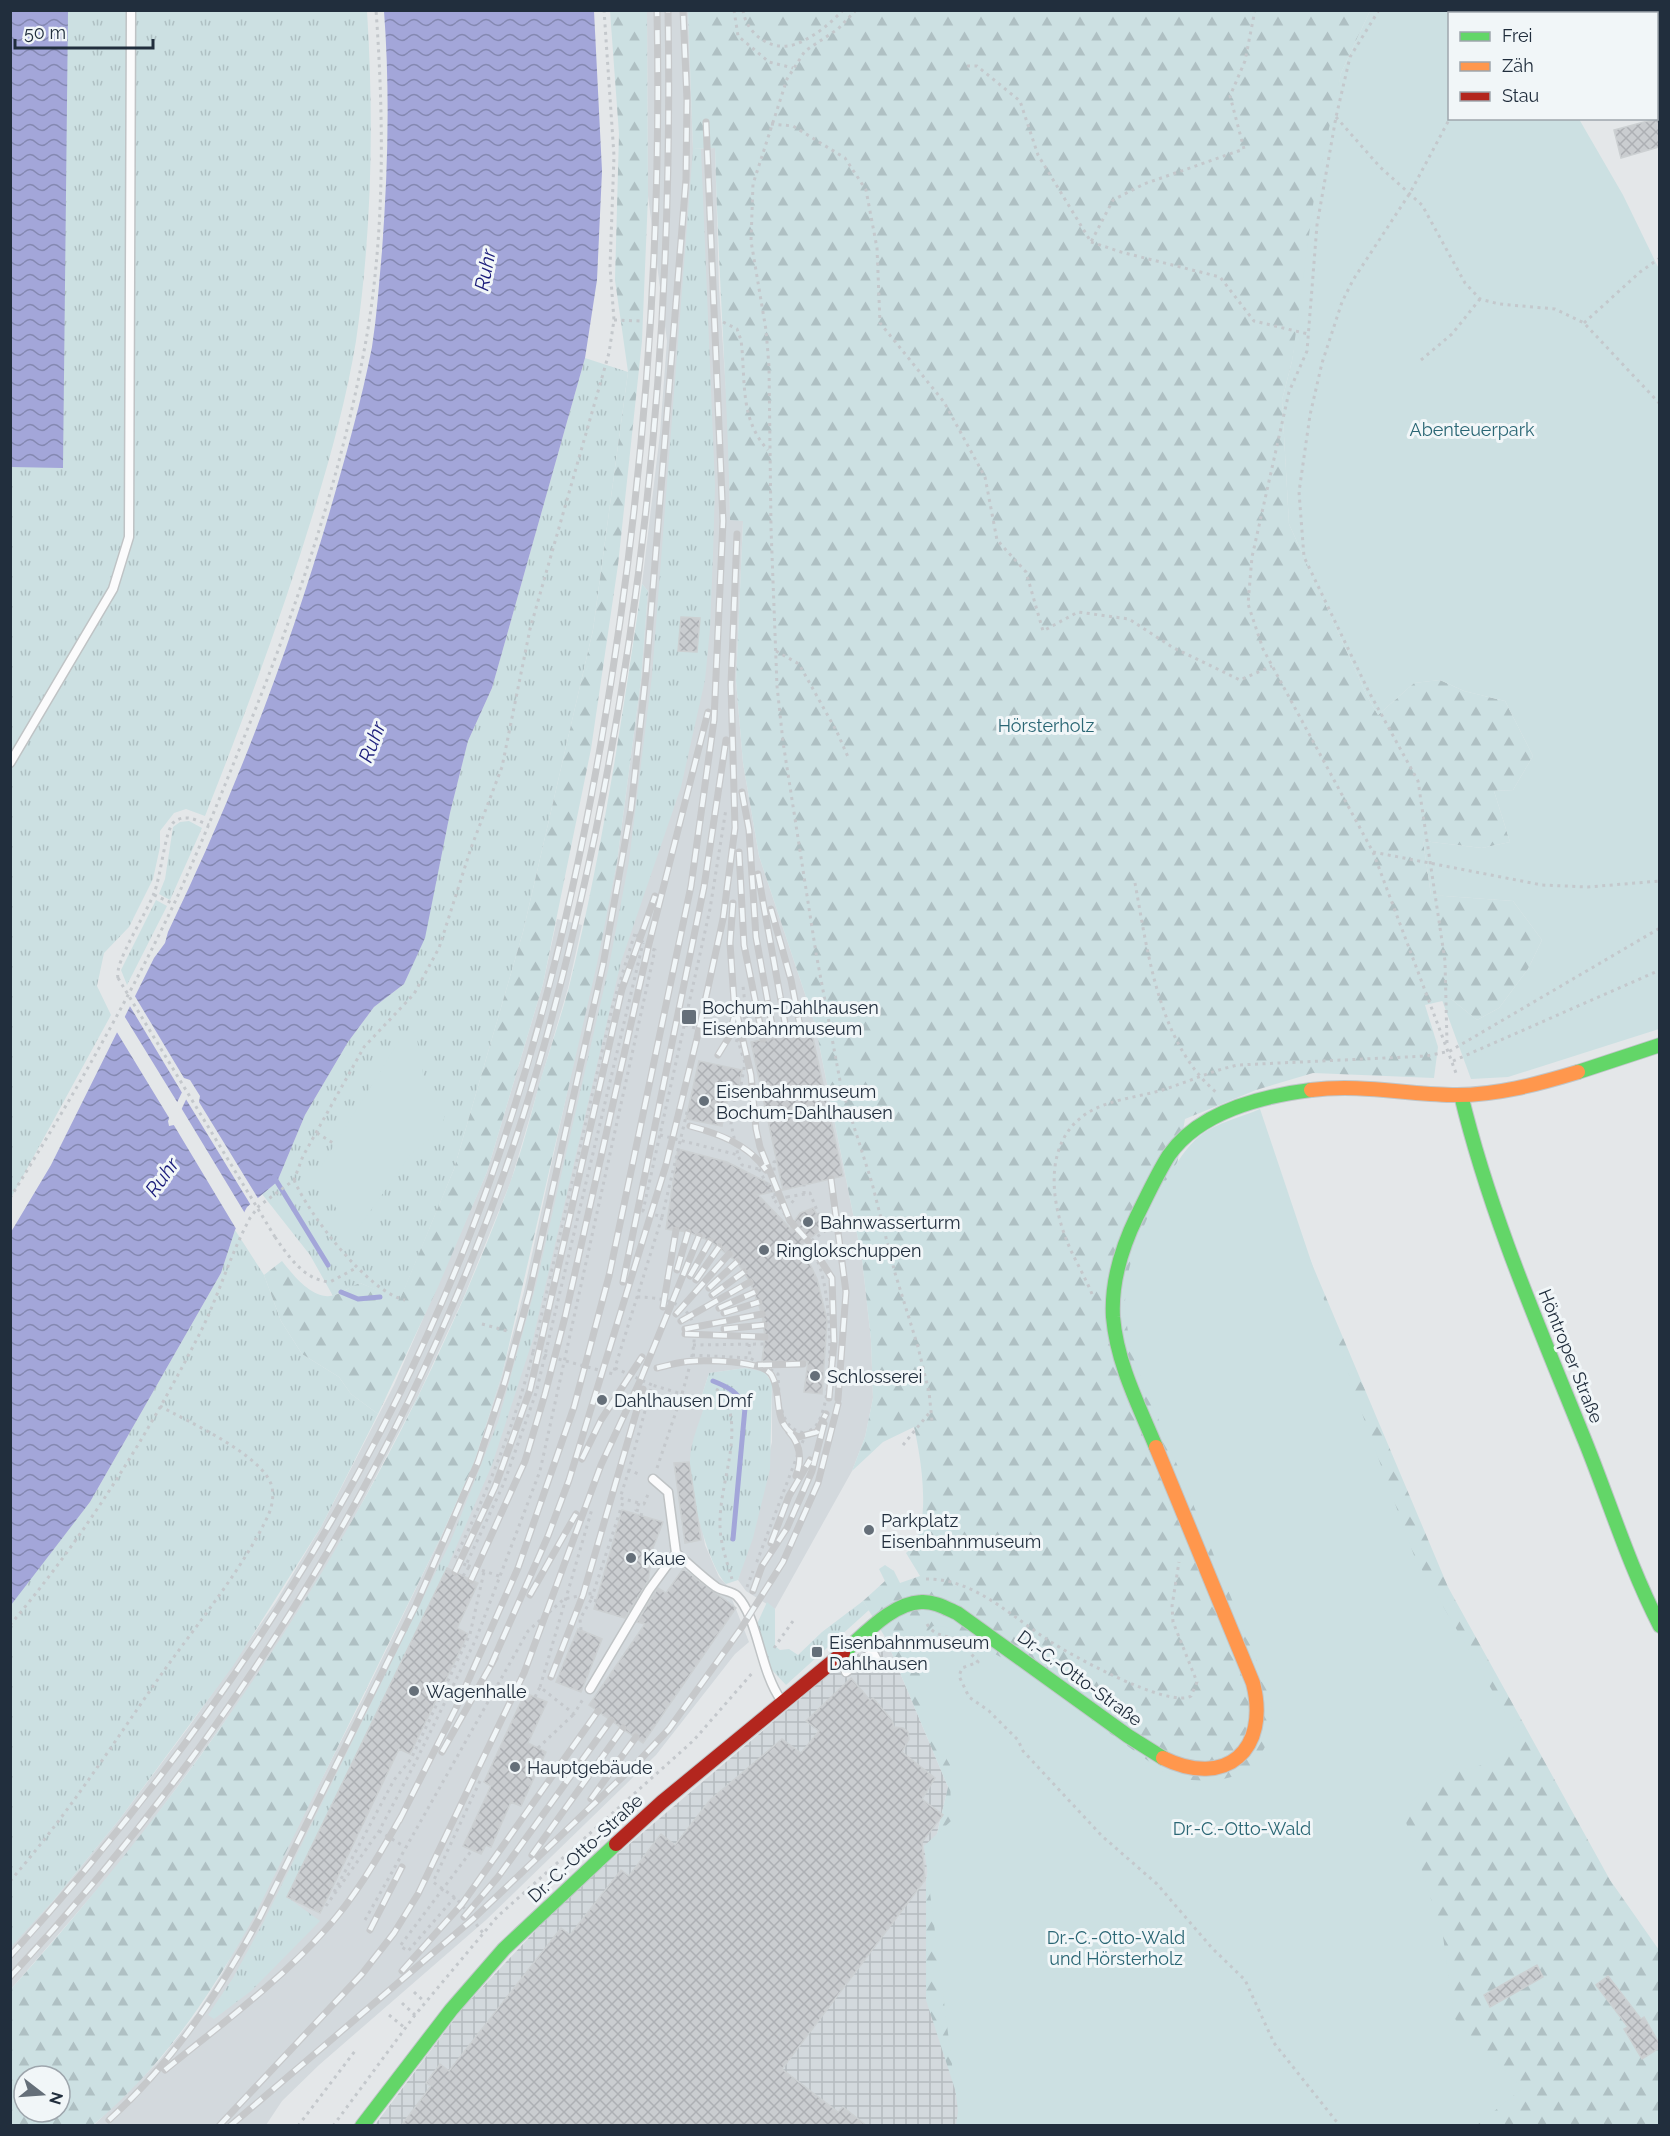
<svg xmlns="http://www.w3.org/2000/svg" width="1670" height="2136" viewBox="0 0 1670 2136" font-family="Raleway,sans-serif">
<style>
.built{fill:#d3d9dd}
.industrial{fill:url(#industrial-grid)}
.grass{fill:url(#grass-tufts)}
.forest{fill:url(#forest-firs);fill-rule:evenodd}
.green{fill:#cce0e2}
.water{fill:url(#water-waves);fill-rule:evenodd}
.pier{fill:#e4e7e9}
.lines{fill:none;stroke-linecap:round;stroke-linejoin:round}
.stream{stroke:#a3a6d9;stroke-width:5}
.building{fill:url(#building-cross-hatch);stroke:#ccd0d2;stroke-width:1.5}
.lane-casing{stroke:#bfc3c5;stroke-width:11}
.street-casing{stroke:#bfc3c5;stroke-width:20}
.fast-casing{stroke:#c0c6c9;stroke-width:16}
.slow-casing{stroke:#c0c6c9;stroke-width:16}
.jam-casing{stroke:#c0c6c9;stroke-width:16}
.path{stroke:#c4c8cc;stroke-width:3;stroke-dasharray:3 4.5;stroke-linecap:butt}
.lane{stroke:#fbfbfc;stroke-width:8}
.street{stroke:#fbfbfc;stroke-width:16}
.fast{stroke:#63d668;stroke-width:14}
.slow{stroke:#ff974d;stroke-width:14}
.jam{stroke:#b3261e;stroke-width:14}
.rail-casing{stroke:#c6c8ca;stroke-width:7}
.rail{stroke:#f1f6f8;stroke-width:4.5;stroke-dasharray:14;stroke-linecap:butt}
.path-bridge{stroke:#c4c8cc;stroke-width:3;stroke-dasharray:3 4.5;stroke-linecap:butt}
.poi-dot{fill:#656f79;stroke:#f1f6f8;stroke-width:2}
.labels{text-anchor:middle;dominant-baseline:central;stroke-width:6;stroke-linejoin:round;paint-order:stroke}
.park-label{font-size:18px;fill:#2a6674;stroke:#f1f6f8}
.poi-label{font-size:18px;fill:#212e3d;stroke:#f1f6f8;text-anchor:start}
.street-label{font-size:18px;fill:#212e3d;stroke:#f1f6f8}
.water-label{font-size:20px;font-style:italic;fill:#1a1c7a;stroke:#f1f6f8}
</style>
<defs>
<pattern id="industrial-grid" width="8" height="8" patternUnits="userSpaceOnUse" patternTransform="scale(1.5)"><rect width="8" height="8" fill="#d3d9dd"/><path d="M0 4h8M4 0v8" fill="none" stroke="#b5bbbf"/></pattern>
<pattern id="grass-tufts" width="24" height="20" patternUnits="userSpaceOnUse" patternTransform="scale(1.5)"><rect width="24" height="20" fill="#cce0e2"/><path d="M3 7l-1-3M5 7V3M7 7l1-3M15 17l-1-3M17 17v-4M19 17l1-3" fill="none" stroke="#afc0c3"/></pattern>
<pattern id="forest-firs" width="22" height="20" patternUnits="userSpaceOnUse" patternTransform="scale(1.5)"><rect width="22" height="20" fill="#cce0e2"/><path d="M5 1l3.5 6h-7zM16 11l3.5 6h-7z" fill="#afc0c3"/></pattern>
<pattern id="water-waves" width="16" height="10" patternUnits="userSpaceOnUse" patternTransform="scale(1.5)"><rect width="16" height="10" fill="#a3a6d9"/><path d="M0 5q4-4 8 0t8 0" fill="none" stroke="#8488b1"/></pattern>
<pattern id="building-cross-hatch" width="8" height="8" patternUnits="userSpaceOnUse" patternTransform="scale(1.5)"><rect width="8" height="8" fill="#cacdd0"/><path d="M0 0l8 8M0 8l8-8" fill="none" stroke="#adb0b4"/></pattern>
</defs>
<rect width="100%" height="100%" fill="#e4e7e9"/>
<path class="built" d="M647,11H688L693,149L715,148L719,288L729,434L730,519L743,521L736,681L743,763L759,856L815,1024L862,1259L871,1340L873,1398L865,1437L852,1471L775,1609L746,1591L738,1580L772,1442V1383L770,1377L746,1368L709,1373L702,1395L707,1397L690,1460L705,1545L719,1577L726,1584L749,1642L735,1654L656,1755L486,1920L319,2065L282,2101L266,2125L93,2126L158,2062L197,2013L223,1972L362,1700L440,1539L474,1463L502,1375L524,1291L617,862L641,680L648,591L642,584L660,433L667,341L648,196Z
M557,919L582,925L568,988L511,1181L463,1299L418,1396L339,1547L253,1683L129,1853L11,1989L10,1947L53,1901L119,1820L188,1728L276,1602L321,1527L394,1385L487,1172L543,984Z"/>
<path class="industrial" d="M885,1637L948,1787L926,1880L964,2114L960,2125L374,2126L462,2009L566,1898L840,1665Z"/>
<path class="grass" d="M11,11H367C374,121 372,231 356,341C347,396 332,451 316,504C284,610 246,713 205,816L186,809L174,813L160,831V847L153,879L129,927L104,953L97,986L111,1015L11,1198Z
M693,149H701L715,486L713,555L710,629L705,680L681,787L621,962L533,1339L492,1465L447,1568L287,1897L320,1921L251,1991L214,2019L208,2015L233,1978L263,1923L450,1543L498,1422L536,1285L609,966L629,861L652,676Z
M585,358L628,372L593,630L523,932L454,1169L400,1300L360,1283L333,1296L310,1255L262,1194L277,1182L305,1115L348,1042L374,1007L404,984L424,939L450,813L468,741L492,688Z
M189,821L202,828L170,900L159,894L165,879L173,827L180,822Z
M156,900L167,906L127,985L121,970Z
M235,1230L264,1275L281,1321L302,1354L339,1377L351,1394L378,1414L321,1527L233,1666L119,1820L53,1901L11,1947L10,1605L90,1502L221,1273Z
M745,1368L765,1372L772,1383L770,1469L753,1538L738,1580L726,1584C707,1564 689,1489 690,1461C690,1441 702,1417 707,1397L702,1395L709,1373Z
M863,1601L869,1610L786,1685L768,1666L762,1646L757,1624L767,1602L775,1609V1646L780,1650L789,1649L798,1655L822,1632Z"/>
<path class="forest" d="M610,11H647L648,196L642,341L618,565L591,749L543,984L487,1172L438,1287L378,1414L351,1394L339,1377L302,1354L281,1321L264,1275L282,1261C293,1275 314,1302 335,1295C344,1292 351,1286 360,1283L400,1299L454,1169L523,932L593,630L628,372L615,280L619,134Z
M688,11H1370L1341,73L1292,361L1282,400L1289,524L1367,696L1378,715L1414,683L1440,680L1464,691L1505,701L1533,756L1513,790L1494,791L1510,842L1482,848L1423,841L1431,895L1513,901L1542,940L1528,969L1499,1008L1477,1020L1451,999L1425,1005L1438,1047L1434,1078L1313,1073L1256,1090L1185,1119L1167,1221L1301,1238L1448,1587L1610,1880L1659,1950V2125H960L963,2114L926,2000V1880L948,1787L885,1637L863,1601L885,1581L879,1569L885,1565L894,1571L900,1583L920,1576L906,1553C934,1532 921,1458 914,1427L883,1442L852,1471L865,1437L873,1398L871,1340L862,1259L815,1024L759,856L743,763L736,681L743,521L730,520C728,396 718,272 715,148L693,149Z
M642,584L648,591L641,680L617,862L597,964L502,1375L474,1463L440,1539L254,1917C211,1995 162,2068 93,2125H11V1989C224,1753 399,1483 510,1183C522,1151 530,1118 539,1085C549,1052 560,1020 569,987C602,854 622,719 642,584ZM24,2076H60V2112H24Z"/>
<path class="green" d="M1370,11H1541L1542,13L1450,14V118L1579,119L1623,195L1659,269V1029L1508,1077L1471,1079L1442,1000L1451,999L1477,1020L1499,1008L1528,969L1542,940L1513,901L1431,895L1423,841L1482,848L1510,842L1494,791L1513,790L1533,756L1505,701L1464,691L1440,680L1414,683L1378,715L1367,696L1289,524L1282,400L1292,361L1314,198L1341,73Z
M413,1032L417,1039L425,1087L445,1117L436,1134L411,1154L354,1234L350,1236L321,1178L320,1168L396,1046L401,1038Z
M1260,1109L1364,1419L1415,1558L1521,1740L1507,1756L1467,1770L1457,1764C1435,1776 1414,1793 1404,1816L1443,1936L1454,2017L1460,2027L1523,2088L1477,2125H956L958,2111L924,1846L951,1821L950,1765L924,1720V1635L933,1626L946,1627L1015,1665L1172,1778L1212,1782L1235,1776L1256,1763L1271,1736L1272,1706L1263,1676L1134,1359C1128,1335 1123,1310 1126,1286C1130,1248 1171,1157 1201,1135C1216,1123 1242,1117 1260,1109Z"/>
<path class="water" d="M11,11H68L63,468L11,467Z
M384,11H594L602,171L597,280L585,358L492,688L468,741L450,813L425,938L404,984L374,1007L348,1042L305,1115L277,1182L247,1207L235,1230L221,1273L90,1502L11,1605V1232L51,1165L154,958L165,943L168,932C233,798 287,657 329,514C345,459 361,403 372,347C377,315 379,283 382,251C388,170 390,91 384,11ZM186,1084L192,1087L174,1125L169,1126L168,1121Z"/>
<path class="pier" d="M133,993L184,1078L190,1080L200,1096L199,1102L259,1200L252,1207L184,1096L189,1087L184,1096L128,1003Z
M123,1014L179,1105L171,1121L115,1029Z
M180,1106L246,1215L238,1232L172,1122Z"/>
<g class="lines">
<path class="stream" d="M274,1177L328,1265
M341,1292L358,1299L380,1297
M713,1381C728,1387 739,1392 745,1408L733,1539"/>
</g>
<path class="building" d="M1659,118V147L1621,158L1614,130Z
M681,617L700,618L697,652L678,651Z
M811,1029L843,1176L783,1190L751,1042Z
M699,1061L742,1070L738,1093L729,1091L722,1126L686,1119Z
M678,1149L727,1162L782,1190L758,1195L790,1228L800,1213L813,1208L825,1227L801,1245L817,1279L827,1320L822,1394L804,1392L808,1362L762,1361L765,1337L762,1314L750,1282L737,1262L710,1241L688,1232L666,1229Z
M689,1462L701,1540L685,1543L674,1463Z
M622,1510L663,1522L653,1548L648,1581L625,1618L594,1609Z
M447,1568L478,1583L457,1628L468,1634L410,1754L399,1749L320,1913L287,1897Z
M683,1569L736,1608L643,1743L589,1705L645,1624L637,1622L654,1594L658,1588L666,1593Z
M578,1629L602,1639L581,1692L556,1682Z
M851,1678L870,1700L873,1698L892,1720L894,1727L903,1728L908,1732L909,1739L902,1752L935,1778L922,1799L943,1815L922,1842L925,1880L782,2069L838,2112L843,2107L867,2126H401L431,2086L426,2083L440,2064L449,2071L561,1928L570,1935L621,1870L629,1876L661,1834L675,1845L710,1800L782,1739L801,1753L819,1731L806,1721Z
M525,1693L547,1702L528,1743L546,1752L521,1806L511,1802L491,1847L486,1845L481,1854L463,1846L491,1786L484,1782Z
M1537,1965L1543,1977L1490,2007L1484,1995Z
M1608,1976L1641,2019L1644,2017L1659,2043V2048L1642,2059L1624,2029L1628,2027L1596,1985Z"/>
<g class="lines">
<g class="lane-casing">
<path id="lane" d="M10,763L113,589L129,537L131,10
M653,1479L668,1492L676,1553C689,1564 702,1577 716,1587C722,1591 732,1591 737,1596C758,1617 760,1671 781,1700
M871,1649L878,1662
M846,1672L873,1652
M590,1689L649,1590L676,1553"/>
</g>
<g class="street-casing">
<path id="street" d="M1656,19L1660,23"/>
</g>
<g class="fast-casing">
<path id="fast" d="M1578,1072L1660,1045
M1461,1095C1490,1215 1539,1327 1585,1441C1610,1503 1629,1566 1660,1626
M1156,1447C1138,1404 1117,1363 1113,1317C1111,1282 1122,1247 1137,1216C1147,1196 1157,1174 1169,1155C1199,1112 1262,1096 1311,1090
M843,1653C864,1635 892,1603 921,1602C934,1601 946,1608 957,1613L1128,1736L1163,1758
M362,2126L451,2010L504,1949L616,1844"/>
</g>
<g class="slow-casing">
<path id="slow" d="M1311,1090C1361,1084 1403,1094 1452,1095C1495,1096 1538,1084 1578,1072
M1156,1447L1253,1683C1270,1750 1226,1789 1163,1758"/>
</g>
<g class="jam-casing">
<path id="jam" d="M616,1844L662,1802L843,1653"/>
</g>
<path class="path" d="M734,10L738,36L769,62L793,68
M743,10C746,34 772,53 796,44C814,37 830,24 843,10
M856,10L838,29L805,51L787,79L753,184L751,241L766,330L769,366L771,528L777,686L783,742L816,953L841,1086L872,1183L895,1273L918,1347L929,1392L932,1421
M1379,10L1350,57L1336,117L1317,225L1307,351L1289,392L1252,557L1248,604L1263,649L1373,852L1456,1073
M1470,10V14
M967,66H977L1020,101L1038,155L1091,242L1113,200L1144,184L1244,149L1230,96L1245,61L1255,10
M1336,117L1380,167L1422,205L1465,283L1480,299L1499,304L1555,309L1584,323L1660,404
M771,124L793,126L845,158L866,190L877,248L880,323L944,402L985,477L997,540L1026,572L1043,631L1078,612L1129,619L1172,647L1240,680L1272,666
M1091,242L1121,252L1220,277L1254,321L1308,334
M614,320L640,321
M723,322L737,329L741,340C746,380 739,419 768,450
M1584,323L1640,272L1660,258
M1421,360L1452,334L1480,299
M776,651L799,664L837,732L848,757
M1373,852L1542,885L1588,887L1660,881
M1135,883C1148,954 1159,1044 1217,1093
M154,895L174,904
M118,978C114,962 147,913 154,893C161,877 165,829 174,822C185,813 198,821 209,825
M746,1016L751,1035
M685,1025L738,1041L745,1063L739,1096L735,1095L731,1124L738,1155
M738,1041L746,1014L743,986
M1447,1043L1445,961L1418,781L1369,692L1304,557L1299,492L1310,415L1322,363L1342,302L1353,280L1410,193L1450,118
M1453,1061L1660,970
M317,1133L333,1143
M660,1135L738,1155L742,1165L770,1172L776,1189L774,1199C787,1220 807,1238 817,1260C832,1291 836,1396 817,1424C815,1428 810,1430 806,1433L756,1564
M759,1169L774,1199L787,1197L794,1203
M774,1178V1162L777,1161
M294,1180C309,1215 368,1292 405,1300
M804,1194V1185
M787,1197L810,1193L820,1218L829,1228L807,1244
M10,1198C69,1103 126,1005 174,904C199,850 221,795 243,740C295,613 340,481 365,346C385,237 384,121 376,10
M662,1217L688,1108
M275,1237C289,1257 304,1280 330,1282L356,1268
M1092,1294C1084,1274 1072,1256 1065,1236C1049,1193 1046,1138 1089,1112C1109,1100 1137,1097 1159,1091C1186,1083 1210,1071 1238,1065L1427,1056L1450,1051L1660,928
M637,1297C712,1298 697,1340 682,1394L652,1385
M482,1324L511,1332
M749,1344L750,1358L778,1374C779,1394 778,1431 806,1433
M693,1345L764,1344
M533,1352L613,1004L635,933
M692,1355L750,1358
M615,1368L652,1385L629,1470L641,1475
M716,1389L723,1393C745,1434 719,1482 720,1525C720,1543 727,1562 732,1579
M903,1445L930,1412
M657,1468L682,1394
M629,1470L620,1498L639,1503
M641,1516L642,1512L636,1510L639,1503L644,1504L649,1492
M466,1565L454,1560C487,1493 515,1424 533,1352L613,1374L662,1217L643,1211L710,909L726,809
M463,1576L469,1567
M499,1576L466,1565L504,1483L536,1393L643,943
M926,1579C973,1578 1011,1616 1048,1640C1070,1655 1169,1709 1191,1696L1197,1682L1173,1622L1172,1606L1179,1562
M747,1587L753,1571
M597,1601L591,1600L624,1499
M927,1624C933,1635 945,1636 957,1639
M10,1625C86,1535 150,1432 203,1327C220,1291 231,1253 250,1218L259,1206L294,1180L303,1156L364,1047L414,994L439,948L471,848L502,767L530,629L609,353L614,320L610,267L614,156L604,10
M581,1630L580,1619L591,1600
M962,1643L978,1662L962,1668L959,1676L969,1697L989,1711L1018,1740L1023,1751L1102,1836L1157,1884L1212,1948L1245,1980L1274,2043L1340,2126
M774,1648L793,1621
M540,1687L592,1509
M535,1697L540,1687L574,1714L583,1699
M538,1748L574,1714
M480,1781L433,1882L457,1899L483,1933
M379,1831L405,1847
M10,1881C67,1816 114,1742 163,1672C198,1623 241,1571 267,1518C272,1508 274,1497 272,1487C264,1455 188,1422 160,1406
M334,1892L394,1780L411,1759L470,1634L484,1572
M455,1897L408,1951L400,1946L472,1850
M326,1906L379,1831L415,1763L476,1639L540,1471L655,950L648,948L635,933
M365,1920L528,1631L564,1599L593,1593
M414,1992L425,2002
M402,2003L415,2015
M389,2015L405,2028
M298,2126L355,2051
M333,2126L415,2015L497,1917L694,1740L754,1671"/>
<use href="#lane" class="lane"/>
<use href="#street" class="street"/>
<use href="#fast" class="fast"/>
<use href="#slow" class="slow"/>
<use href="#jam" class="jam"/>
<g class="rail-casing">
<path id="rail" d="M742,792L749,830L756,937L774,1036
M739,852L744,945L763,1039
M758,874L787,1034
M733,903L730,943L734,1001L751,1075L756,1129L760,1147L790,1221L809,1242L832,1278L834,1342L829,1398
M771,909L791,980L801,1031
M718,1055L729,1037L734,1017
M690,1126C719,1134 748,1144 766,1170
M831,1179L846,1292L838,1399
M677,1270L688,1232
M690,1276L710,1241
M696,1280L719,1247
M623,1282L704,887L726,740
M709,1288L737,1262
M712,1295L744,1272
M663,1307L676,1230
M719,1308L755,1292
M724,1313L759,1302
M676,1314L729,1254
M681,1321L750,1282
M685,1329L762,1314
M724,1329L764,1325
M685,1334L765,1337
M758,1365L803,1364
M657,1368C666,1366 675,1363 684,1362C701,1359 765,1360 772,1376C783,1397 771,1424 798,1437L817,1432L826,1414
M789,1432C801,1445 802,1460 796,1476
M582,1459L601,1420L642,1357
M771,1543L789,1496L810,1460
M455,1572L495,1487L530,1390L622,989L655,896
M471,1580L525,1461L545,1394L565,1317L648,948L708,712
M753,1591L762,1566L787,1528L812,1471L824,1424
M530,1595L576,1514
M491,1665L548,1536L569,1480L666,1165L697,1038L723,919L735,828L731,685L737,534
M551,1677L583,1595L643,1389
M442,1752L495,1658
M591,1799L636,1737
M399,1821L456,1708L518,1568L574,1407L609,1276L691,886L714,720L723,521L706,122
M532,1855L623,1728
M464,1917L498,1877L611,1720
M370,1930L402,1867
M10,1956C200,1747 360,1510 465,1247C530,1083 572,911 602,737C643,497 662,254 657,10
M402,1971L462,1904L598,1711
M10,1977C206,1767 369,1518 475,1251C530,1114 566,973 596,830C651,561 673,285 668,10
M165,2070C220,2025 279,1982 326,1929C357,1895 379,1855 402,1815
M109,2120C172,2063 218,1994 259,1919L416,1605L478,1462L505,1381L529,1294L603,965L631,809L646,674L686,179L687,100L683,10
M219,2126L362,1974L394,1933L418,1894L524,1673L601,1465L640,1381L699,1236
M230,2126L473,1919L637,1763L669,1729L740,1630L783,1562L818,1483L838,1404"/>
</g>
<use href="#rail" class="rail"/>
<path class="path-bridge" d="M118,978L275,1237"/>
</g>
<g class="poi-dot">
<rect x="681" y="1009" width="16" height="16" rx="3"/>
<circle cx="704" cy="1101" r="6"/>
<circle cx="808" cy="1222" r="6"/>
<circle cx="764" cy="1250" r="6"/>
<circle cx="815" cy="1376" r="6"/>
<circle cx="602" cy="1400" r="6"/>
<circle cx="869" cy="1530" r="6"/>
<circle cx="631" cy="1558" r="6"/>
<rect x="811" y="1646" width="12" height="12" rx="3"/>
<circle cx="414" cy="1691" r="6"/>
<circle cx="515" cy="1767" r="6"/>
</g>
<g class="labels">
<g class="park-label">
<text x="1472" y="429">Abenteuerpark</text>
<text x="1046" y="725">Hörsterholz</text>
<text x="1242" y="1828">Dr.-C.-Otto-Wald</text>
<text x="1116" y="1937">Dr.-C.-Otto-Wald<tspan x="1116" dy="21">und Hörsterholz</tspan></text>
</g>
<g class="poi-label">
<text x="702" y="1007">Bochum-Dahlhausen<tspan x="702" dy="21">Eisenbahnmuseum</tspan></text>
<text x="716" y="1091">Eisenbahnmuseum<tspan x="716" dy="21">Bochum-Dahlhausen</tspan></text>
<text x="820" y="1222">Bahnwasserturm</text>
<text x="776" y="1250">Ringlokschuppen</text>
<text x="827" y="1376">Schlosserei</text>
<text x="614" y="1400">Dahlhausen Dmf</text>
<text x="881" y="1520">Parkplatz<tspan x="881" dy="21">Eisenbahnmuseum</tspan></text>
<text x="643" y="1558">Kaue</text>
<text x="829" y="1642">Eisenbahnmuseum<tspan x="829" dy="21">Dahlhausen</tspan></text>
<text x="426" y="1691">Wagenhalle</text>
<text x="527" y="1767">Hauptgebäude</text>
</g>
<g class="street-label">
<text transform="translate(1571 1356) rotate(68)">Höntroper Straße</text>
<text transform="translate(1080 1678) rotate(36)">Dr.-C.-Otto-Straße</text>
<text transform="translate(585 1848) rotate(-43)">Dr.-C.-Otto-Straße</text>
</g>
<g class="water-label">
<text transform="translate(485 270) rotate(-79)">Ruhr</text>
<text transform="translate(372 742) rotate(-69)">Ruhr</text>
<text transform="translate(162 1177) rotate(-54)">Ruhr</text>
</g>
</g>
<rect width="1670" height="2136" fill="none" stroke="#212e3d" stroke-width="24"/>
<rect x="1448" y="12" width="210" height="108" fill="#f1f6f8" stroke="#9ea6ad" stroke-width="1.5"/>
<rect x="1460" y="32" width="30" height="9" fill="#63d668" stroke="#9ea6ad" stroke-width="1.5"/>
<text x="1502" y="42" font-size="18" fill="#212e3d">Frei</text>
<rect x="1460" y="62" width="30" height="9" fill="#ff974d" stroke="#9ea6ad" stroke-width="1.5"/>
<text x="1502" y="72" font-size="18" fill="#212e3d">Zäh</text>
<rect x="1460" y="92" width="30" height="9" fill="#b3261e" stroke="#9ea6ad" stroke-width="1.5"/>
<text x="1502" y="102" font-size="18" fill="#212e3d">Stau</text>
<g transform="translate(42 2094) rotate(107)"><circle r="28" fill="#f1f6f8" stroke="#9ea6ad" stroke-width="1.5"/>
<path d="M0-4.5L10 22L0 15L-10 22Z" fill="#656f79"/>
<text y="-9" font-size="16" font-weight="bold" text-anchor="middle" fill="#212e3d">N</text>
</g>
<path d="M15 39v9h138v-9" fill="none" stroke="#212e3d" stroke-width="3"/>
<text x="24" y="39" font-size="18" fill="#212e3d" stroke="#f1f6f8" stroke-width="4.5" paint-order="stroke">50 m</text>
</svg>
